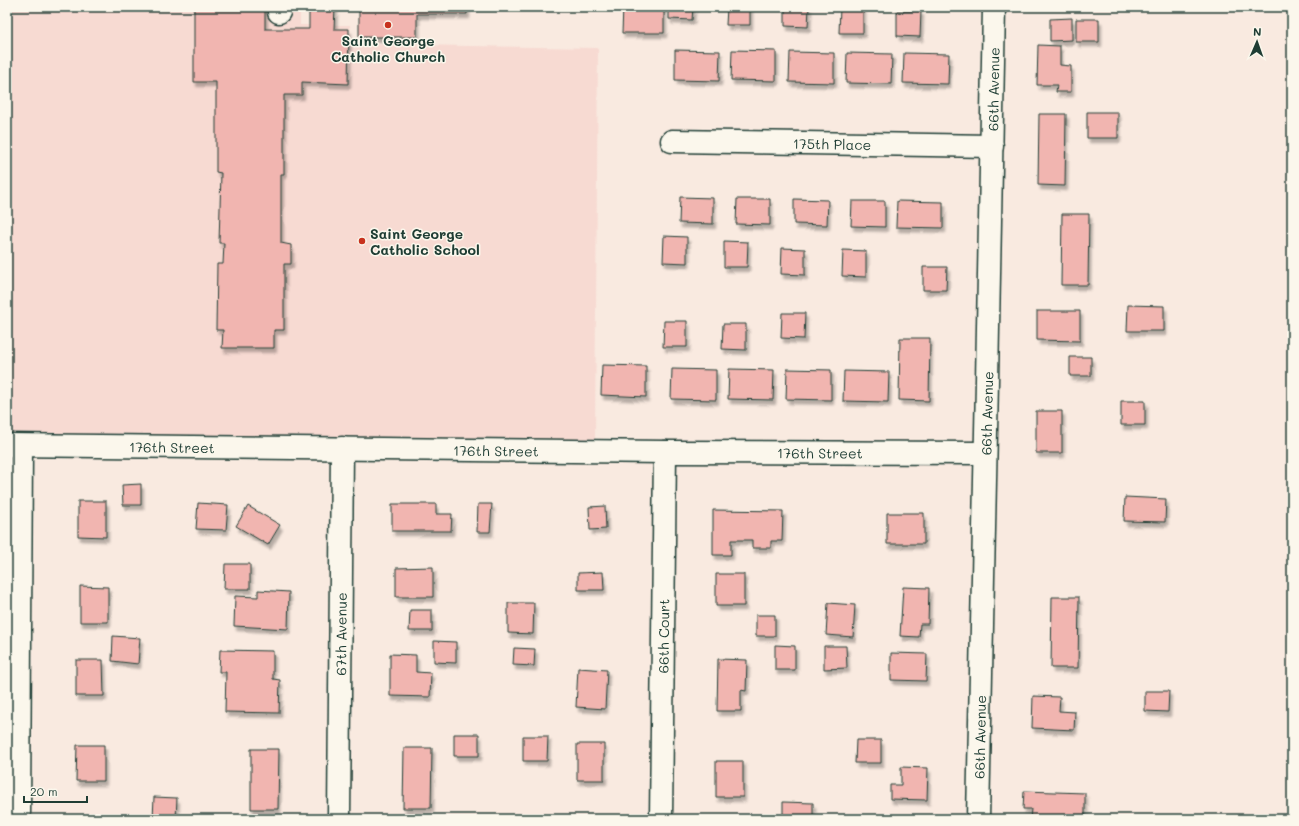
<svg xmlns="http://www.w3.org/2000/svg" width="1299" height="826" viewBox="0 0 1299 826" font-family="Mali,sans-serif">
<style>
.built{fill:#f7dad2}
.building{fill:#f1b5b0;stroke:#1f3d34;filter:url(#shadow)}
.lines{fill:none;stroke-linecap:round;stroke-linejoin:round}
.minor-casing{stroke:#1f3d34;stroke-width:25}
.minor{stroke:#fbf7ec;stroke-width:22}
.poi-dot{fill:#c8321e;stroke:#fbf7ec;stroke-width:1.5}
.labels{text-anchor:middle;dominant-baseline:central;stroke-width:3;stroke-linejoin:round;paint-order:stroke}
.poi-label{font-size:14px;font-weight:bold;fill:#1f3d34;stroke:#fbf7ec}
.street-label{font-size:14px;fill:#1f3d34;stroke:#fbf7ec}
</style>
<defs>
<filter id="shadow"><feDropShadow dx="2.5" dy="4.5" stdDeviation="1" flood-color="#0004"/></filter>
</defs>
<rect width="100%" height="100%" fill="#f9eae0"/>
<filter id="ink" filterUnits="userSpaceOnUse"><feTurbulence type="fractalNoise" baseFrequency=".025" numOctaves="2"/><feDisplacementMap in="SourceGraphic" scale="8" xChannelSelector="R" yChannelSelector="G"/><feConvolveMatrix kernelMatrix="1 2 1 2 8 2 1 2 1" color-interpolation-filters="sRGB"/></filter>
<g filter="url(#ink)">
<path class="built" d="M7,7H300V25H350L352,44L598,48L595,440L7,434Z"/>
<path class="building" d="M194,7H265V29H309V7H335L334,29H349L348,84L302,82V95H284V174H281V243L291,245V264H284V330H274V348H222L223,330H216L217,264H223L224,243H219L221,173L216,172V82H194Z
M359,7H467V14H417V37H359Z
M623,7H664V33H622Z
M669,7H693L692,20L669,19Z
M727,7H750V25H726Z
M785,7H809L808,27L785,26Z
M840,7H863V33H839Z
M897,11H921L920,37L897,36Z
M1072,18V40L1050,41V19Z
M1076,19H1099V42H1076Z
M1038,45L1060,46V65L1071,66V92H1056L1057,85H1037Z
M675,50L720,51L719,81L675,80Z
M732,50L776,51V81L731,80Z
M790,52L834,53V83L789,82Z
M847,53L892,54L891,84L846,83Z
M904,53L949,54L948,84L903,83Z
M1087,112H1118V138H1087Z
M1039,114H1066L1065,186L1038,185Z
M680,197L713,198V224L679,223Z
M737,199H770V225L736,224Z
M794,199L828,200L827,225L794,224Z
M852,201H885V227L851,226Z
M897,201L943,202V228L896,227Z
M1062,214H1089L1088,285H1061Z
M664,236L687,237V263L663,262Z
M724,241L748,242L747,267H724Z
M782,248L805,249V275L781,274Z
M843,250L866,251V277L842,276Z
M923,267H947L946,290H923Z
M1128,305L1164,306V331H1127Z
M1037,311H1080V341L1037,340Z
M782,313H805L804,339L781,338Z
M664,321H687V347H663Z
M723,324H746V350L722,349Z
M900,338H930L929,401L899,400Z
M1070,357H1091V376H1070Z
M602,365L646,366V397L601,395Z
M672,369L716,370V400L671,399Z
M729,369L774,370L773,400L728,399Z
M787,369L831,370V400L786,399Z
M844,371L889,372L888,402L843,401Z
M1121,401H1145V425H1121Z
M1036,411H1062V453H1036Z
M141,484V505H123L122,485Z
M1125,497L1166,499L1165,522L1124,521Z
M78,501H106V537L78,536Z
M198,503L228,505L226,530L196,529Z
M392,504H436V514H452L451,531H392Z
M478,504H492L490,532H477Z
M248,506L280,525L268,545L236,526Z
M605,506L606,529L590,530L589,507Z
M713,510L783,511L782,541H771V548H752V540H731V555H713Z
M887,513H924V544H887Z
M225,564H250V589H224Z
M433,567V597H396V568Z
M603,572L604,590H578V573Z
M716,574H744V606H716Z
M80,586L108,587V622H80Z
M903,587L929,588L928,624H920L919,637L900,636Z
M258,590L289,592L288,629L234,626L235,596L258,597Z
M1052,597H1079L1078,668H1051Z
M508,603H534L533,634L508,633Z
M828,603L855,605L853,637L826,635Z
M410,610H432V631H409Z
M756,615H775V636H756Z
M113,636L140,638L138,664L112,661Z
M434,641L456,642V663L434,662Z
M775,645L795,646V670H775Z
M824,646H846L847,668L824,669Z
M514,648L535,649L534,666L513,665Z
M220,650L273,651V679L280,680L279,713L225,712L226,672H219Z
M891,653L927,654L926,681L891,680Z
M390,654L416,655V672L431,673L430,697L390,696Z
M718,659L747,660L746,691L741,690V711H717Z
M76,660H103L104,696H76Z
M578,668L607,670L605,709L576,707Z
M1145,691H1169L1168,712L1145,711Z
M1033,696L1060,697L1059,711L1075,712L1074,730L1032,728Z
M454,734H479V756H454Z
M523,736H548L547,761H523Z
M856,740H881V763H855Z
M577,744H604V780H577Z
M77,745H104V781H76Z
M404,748H432L431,808H403Z
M251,749H279L278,809H251Z
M716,761H743V797H716Z
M901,767L928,768L927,800L890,799V785H901Z
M1024,791L1085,793V819H1030L1031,809H1023Z
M154,797L177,798L176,819L153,818Z
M783,802L813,803V819H783Z"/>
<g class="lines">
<g class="minor-casing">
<g id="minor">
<path d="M279,7V12"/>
<path id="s1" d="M672,141L992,146"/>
<path id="s2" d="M7,445L665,452L985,453"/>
<path d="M19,819L21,446"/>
<path id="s3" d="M339,819L342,448"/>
<path id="s4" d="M661,819L665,452"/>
<path id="s5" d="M978,819C982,548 991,278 994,7"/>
</g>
</g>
<use href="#minor" class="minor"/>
</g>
</g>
<g class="poi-dot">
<circle cx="388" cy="25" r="4"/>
<circle cx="362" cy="241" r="4"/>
</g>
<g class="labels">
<g class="poi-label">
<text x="388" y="40">Saint George<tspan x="388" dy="16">Catholic Church</tspan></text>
<text x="370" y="233" text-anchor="start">Saint George<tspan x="370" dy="16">Catholic School</tspan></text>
</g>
<g class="street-label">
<text stroke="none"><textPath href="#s5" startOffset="730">66th Avenue</textPath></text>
<text stroke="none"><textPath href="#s1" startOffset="160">175th Place</textPath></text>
<text stroke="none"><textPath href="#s5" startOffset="406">66th Avenue</textPath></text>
<text stroke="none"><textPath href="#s2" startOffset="165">176th Street</textPath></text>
<text stroke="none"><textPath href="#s2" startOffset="489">176th Street</textPath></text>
<text stroke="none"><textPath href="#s2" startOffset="813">176th Street</textPath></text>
<text stroke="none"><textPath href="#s3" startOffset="185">67th Avenue</textPath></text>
<text stroke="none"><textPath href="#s4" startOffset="183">66th Court</textPath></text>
<text stroke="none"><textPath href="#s5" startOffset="82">66th Avenue</textPath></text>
</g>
</g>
<rect width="1299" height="826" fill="none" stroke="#fbf7ec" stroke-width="24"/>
<rect x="12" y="12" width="1275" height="802" fill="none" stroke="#1f3d34" stroke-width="1.5" filter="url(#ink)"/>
<g transform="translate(1257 42) rotate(2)" stroke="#fbf7ec" stroke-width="3" paint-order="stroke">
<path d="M0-3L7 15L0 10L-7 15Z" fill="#1f3d34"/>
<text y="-6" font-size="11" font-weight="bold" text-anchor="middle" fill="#1f3d34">N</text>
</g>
<path d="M24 796v6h63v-6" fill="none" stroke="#1f3d34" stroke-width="2"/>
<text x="30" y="796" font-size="12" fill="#1f3d34" stroke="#fbf7ec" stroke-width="3" paint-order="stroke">20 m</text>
</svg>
